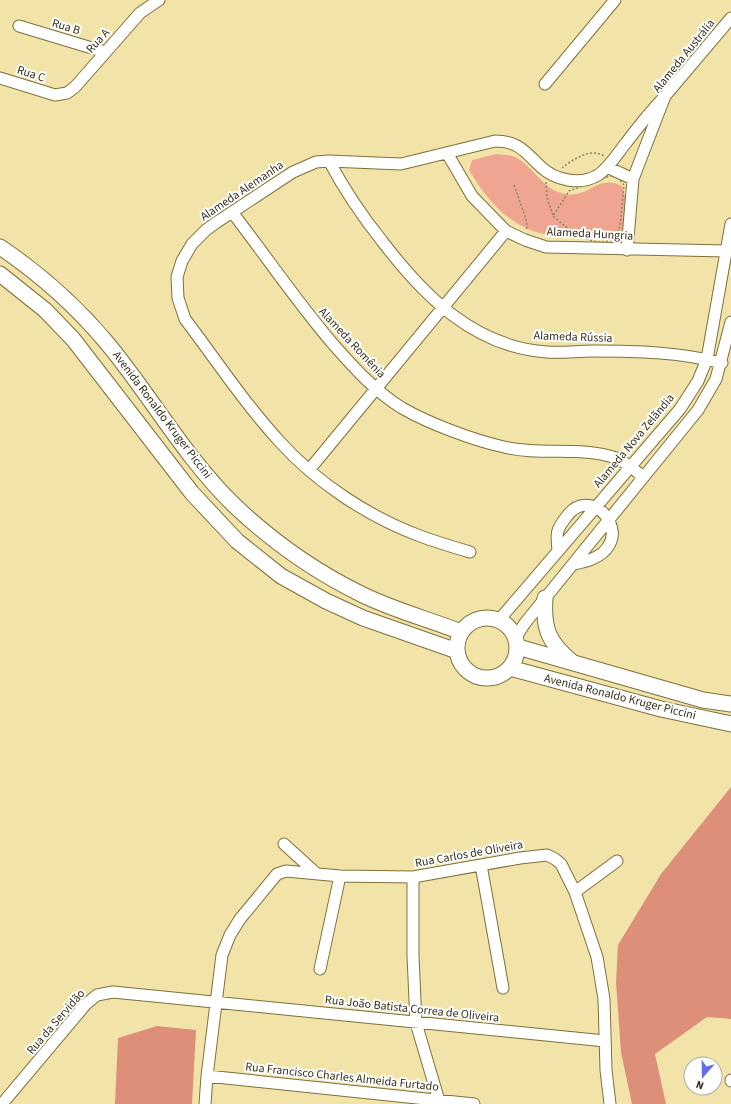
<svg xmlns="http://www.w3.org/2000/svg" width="731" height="1104" viewBox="0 0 731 1104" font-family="'Source Sans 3',sans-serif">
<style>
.green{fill:#efa590}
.forest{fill:#dd8f79}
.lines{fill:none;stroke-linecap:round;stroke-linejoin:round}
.street-casing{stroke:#7e7039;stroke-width:13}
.secondary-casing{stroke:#7e7039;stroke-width:17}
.path{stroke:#8e855d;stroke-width:1.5;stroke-dasharray:2 2;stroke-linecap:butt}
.street{stroke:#fff;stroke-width:11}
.secondary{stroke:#fff;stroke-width:15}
.labels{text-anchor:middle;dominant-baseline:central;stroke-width:4;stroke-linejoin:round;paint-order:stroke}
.street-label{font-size:12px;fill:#352f18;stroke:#fff}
</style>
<rect width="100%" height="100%" fill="#f2e4a9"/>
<path class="green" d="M497,154C503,155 511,155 515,157C533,166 541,187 561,193C590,201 596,173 622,186L625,196L624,228L614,237C595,236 560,238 543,234C508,225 487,200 469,170L472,160Z"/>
<path class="forest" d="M731,787V1019L707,1017L655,1054L666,1104H632L621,1052L616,982L618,945L661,874Z
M157,1026L196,1030L192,1104H115L118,1038Z"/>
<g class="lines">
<g class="street-casing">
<path id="street" d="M19,26L105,52
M0,78L55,95L67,93L75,87L140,13L159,0
M545,84L615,0
M447,153L472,196L506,231L525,240L546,247L726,251
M329,161C344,189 362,216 382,241C424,296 474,347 547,352C562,353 578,351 593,351C636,351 679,352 722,363
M607,167L633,179
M232,212C266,256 297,302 333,344C354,368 376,392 402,408C430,424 473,440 504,447C540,456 581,446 616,458C626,462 635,470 643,477
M627,250L633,179L665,96L731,18
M309,470L506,231
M558,550C556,533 556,530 567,516C596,478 649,553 573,564
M470,552C453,547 436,542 420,536C369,517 317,483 280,442C245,404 216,360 185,319L178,298L177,277L182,261L192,244L206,230L217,222L293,172L316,162L329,161L401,164L495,141C519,141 525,152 541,167C555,180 580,186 598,175C609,168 617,154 626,143C638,127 651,111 665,96
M499,620L680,409L698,381L707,359L731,224
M516,637L525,623L698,410L716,379L731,322
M284,844L317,874
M481,865L503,988
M413,877V956L416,1023L440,1104
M575,892L617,861
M320,969L340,876
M207,1076L474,1104
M731,1080V1081
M2,1104L86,1004L97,995L113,992L605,1041
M205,1104L207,1076L222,955L230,935L240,919L277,874L286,871L340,876L413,877L520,858L547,855L555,859L561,864L575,892L597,957L604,999L606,1070L610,1104"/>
</g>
<g class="secondary-casing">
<path id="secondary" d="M0,247C40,274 76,306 107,343C151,396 185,458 235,506C272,541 314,571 361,594C393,610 428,619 461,632
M0,274L45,310L73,339L192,493L237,541L281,576L326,601L363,618L457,651
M545,598C543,628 548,642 571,661
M457 648a30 30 0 1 1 60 0a30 30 0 1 1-60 0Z
M518,647L703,700L731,704
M510,668L661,709L731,724"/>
</g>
<path class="path" d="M562,168C572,160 591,147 604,156
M610,176H616L624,185L620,226L615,238C593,251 568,229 553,216L569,191Z
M546,182L547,198L553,215
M514,185L526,219L527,229"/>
<use href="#street" class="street"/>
<use href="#secondary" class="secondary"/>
</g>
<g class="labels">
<g class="street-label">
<text transform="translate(66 27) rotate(17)">Rua B</text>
<text transform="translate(98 41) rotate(-48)">Rua A</text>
<text transform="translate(684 56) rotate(-51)">Alameda Austrália</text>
<text transform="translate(31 74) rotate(18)">Rua C</text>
<text transform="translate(242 191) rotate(-34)">Alameda Alemanha</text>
<text transform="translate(590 234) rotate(3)">Alameda Hungria</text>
<text transform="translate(573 337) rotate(2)">Alameda Rússia</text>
<text transform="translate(352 343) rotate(47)">Alameda Romênia</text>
<text transform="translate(162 415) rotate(53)">Avenida Ronaldo Kruger Piccini</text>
<text transform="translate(634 441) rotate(-50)">Alameda Nova Zelãndia</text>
<text transform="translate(620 697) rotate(14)">Avenida Ronaldo Kruger Piccini</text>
<text transform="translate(469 854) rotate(-10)">Rua Carlos de Oliveira</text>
<text transform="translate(412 1009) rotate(6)">Rua João Batista Correa de Oliveira</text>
<text transform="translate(56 1022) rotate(-49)">Rua da Servidão</text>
<text transform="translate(342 1077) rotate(6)">Rua Francisco Charles Almeida Furtado</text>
</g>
</g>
<g transform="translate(703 1076) rotate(200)"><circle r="19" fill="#ffffff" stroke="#aeaca3"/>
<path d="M0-3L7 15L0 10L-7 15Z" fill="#646de5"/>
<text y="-6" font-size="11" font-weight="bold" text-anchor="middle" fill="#352f18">N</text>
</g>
</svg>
